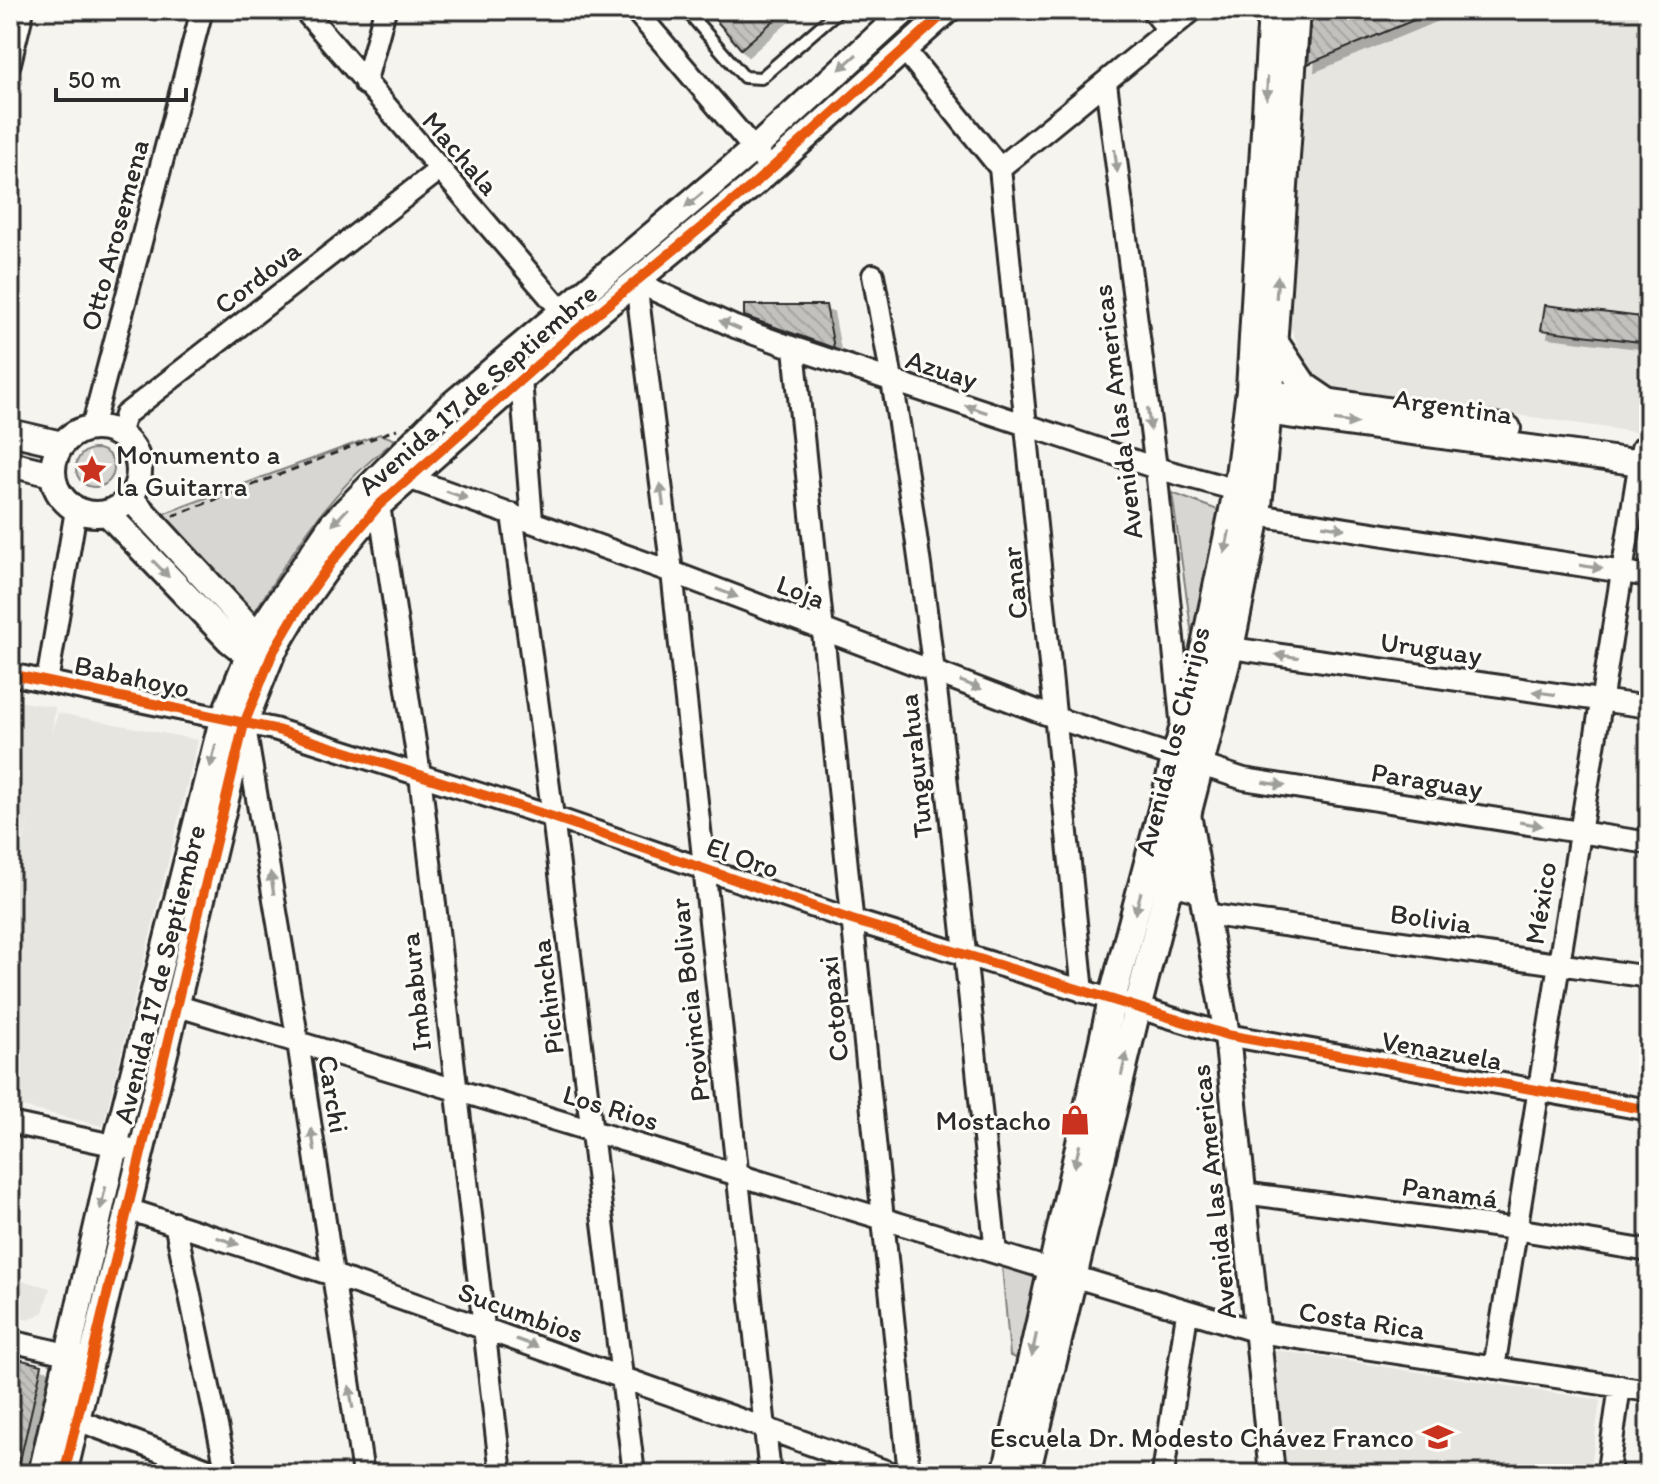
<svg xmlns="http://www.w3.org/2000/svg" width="1659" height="1484" viewBox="0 0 1659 1484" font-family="Itim,sans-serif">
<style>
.built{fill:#e6e5e0}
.green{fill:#d7d6d2;stroke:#81807e;stroke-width:2}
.building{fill:url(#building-back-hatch);stroke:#2b2b2b;stroke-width:2;filter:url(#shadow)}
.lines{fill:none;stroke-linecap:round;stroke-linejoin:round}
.service-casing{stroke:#2b2b2b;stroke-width:16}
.minor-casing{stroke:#2b2b2b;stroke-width:26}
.tertiary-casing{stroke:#2b2b2b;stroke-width:30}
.secondary-casing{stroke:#2b2b2b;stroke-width:32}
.path{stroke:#2b2b2b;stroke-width:3;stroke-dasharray:8 6;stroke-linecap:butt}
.service{stroke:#fdfcf7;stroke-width:10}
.minor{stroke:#fdfcf7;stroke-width:20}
.tertiary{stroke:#fdfcf7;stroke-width:24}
.secondary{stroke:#fdfcf7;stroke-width:26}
.cycleway-casing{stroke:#fdfcf7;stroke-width:15}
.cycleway{stroke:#e8590c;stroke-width:10}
.oneway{fill:#9e9e9b}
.labels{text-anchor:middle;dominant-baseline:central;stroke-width:6;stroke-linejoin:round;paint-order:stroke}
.street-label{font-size:28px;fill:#2b2b2b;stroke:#fdfcf7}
.poi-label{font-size:28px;fill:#2b2b2b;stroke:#fdfcf7;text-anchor:end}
</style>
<defs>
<pattern id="building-back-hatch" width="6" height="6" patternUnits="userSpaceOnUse" patternTransform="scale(2)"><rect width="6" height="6" fill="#c2c1be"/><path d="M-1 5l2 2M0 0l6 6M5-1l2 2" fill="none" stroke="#a7a6a3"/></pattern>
<filter id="shadow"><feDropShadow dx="7" dy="7" stdDeviation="0" flood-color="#0004"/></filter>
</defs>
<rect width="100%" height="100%" fill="#f5f4ef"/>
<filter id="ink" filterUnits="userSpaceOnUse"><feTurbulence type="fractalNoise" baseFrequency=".0125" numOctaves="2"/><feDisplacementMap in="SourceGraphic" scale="16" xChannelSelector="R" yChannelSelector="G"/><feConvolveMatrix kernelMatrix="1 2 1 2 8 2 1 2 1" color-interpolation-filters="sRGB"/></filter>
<g filter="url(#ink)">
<path class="built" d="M1437,10H1649V434L1333,388L1317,380L1308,369L1291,328L1304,66Z
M10,700L55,707L52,733L58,713L198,740L103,1126L10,1104V894L31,814L10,885Z
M20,1280L50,1288L43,1312L29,1320L10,1315V1281L17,1284Z
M1274,1350L1600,1400L1590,1474H1284Z"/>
<path class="green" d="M380,434L396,440C333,486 293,550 252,616L157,516Z
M76 468a19 19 0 1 1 38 0a19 19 0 1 1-38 0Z
M1172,493L1223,512L1193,642Z
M1002,1266L1039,1279L1019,1359L1010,1356Z"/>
<path class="building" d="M707,10H786L741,49Z
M1312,10H1438L1308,64Z
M744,305H826L834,348L744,316Z
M1545,305L1649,318V343L1541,330Z
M10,1357L42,1365L17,1474H10Z"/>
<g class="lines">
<g class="service-casing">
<path id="service" d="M686,10L744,77L761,78L838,11"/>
</g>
<g class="minor-casing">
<path id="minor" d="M304,10L572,323
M635,10L771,169
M1152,10L1168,29
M904,49L1000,168L1193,10
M10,63L23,10
M1106,83L1156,468L1181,719
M365,84L385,10
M1000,168L1083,992
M873,275C935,598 961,927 996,1253
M636,282L672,572L770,1474
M636,282L735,327L794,348L1156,468L1248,493
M794,348L909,1474
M521,379L532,521
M92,428L202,10
M119,435L125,415L439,170
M408,466L411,479L672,572L1056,718L1244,779L1649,843
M379,505L420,775L501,1474
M512,514L553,817L634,1474
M1257,515L1649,576
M1217,646L1649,707
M10,674L274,729L553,817L852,920L1227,1035L1649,1110
M47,682L76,510
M245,727L298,1042L363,1474
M1205,914L1649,977
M178,1006L1258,1332L1649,1391
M10,1123L141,1151
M1243,1193L1516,1229L1649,1251
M127,1209L333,1275L894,1474
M175,1223L227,1474
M10,1341L80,1357
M1494,1368L1642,448
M64,1415L221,1474
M1163,1474L1187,1313
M1612,1474L1609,1463L1620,1386"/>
</g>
<g class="tertiary-casing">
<path id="tertiary" d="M1252,390L1508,428
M1251,410L1649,464
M53 471a43 43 0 1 1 86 0a43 43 0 1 1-86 0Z
M10,432L62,444
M10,464L52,474
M130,498L267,646
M107,513L229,640L258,663
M1188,814L1227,1035L1272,1474
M41,1474L115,1146L222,720L256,636L332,524L445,410L761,143L906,10
M64,1474L244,724L273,652L299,608L333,560L379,505L577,330L754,184L948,10"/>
</g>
<g class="secondary-casing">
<path id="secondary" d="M1273,340L1304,386L1326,401
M1167,891L1180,883L1201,889
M1006,1474L1112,1000L1205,645L1237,491L1250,390L1272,10
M1026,1474L1137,1009L1230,648L1257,515L1270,392L1296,10"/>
</g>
<path class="path" d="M173,516L397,429"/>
<use href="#service" class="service"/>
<use href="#minor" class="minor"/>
<use href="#tertiary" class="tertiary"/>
<use href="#secondary" class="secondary"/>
<g class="cycleway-casing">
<path id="cycleway" d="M10,674L274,729L553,817L852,920L1227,1035L1649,1110
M64,1474L244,724L273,652L299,608L333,560L379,505L577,330L754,184L948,10"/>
</g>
<use href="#cycleway" class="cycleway"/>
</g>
<defs><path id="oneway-solid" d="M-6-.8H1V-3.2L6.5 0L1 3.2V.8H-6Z" transform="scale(2)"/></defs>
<g class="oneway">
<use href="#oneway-solid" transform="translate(848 62) rotate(138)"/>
<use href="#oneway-solid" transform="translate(1267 88) rotate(93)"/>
<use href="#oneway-solid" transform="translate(1116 161) rotate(83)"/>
<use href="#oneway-solid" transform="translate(694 200) rotate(140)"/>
<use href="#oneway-solid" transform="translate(1277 287) rotate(-86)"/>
<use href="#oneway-solid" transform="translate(730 325) rotate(-157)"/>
<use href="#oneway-solid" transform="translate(976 409) rotate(-162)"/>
<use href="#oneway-solid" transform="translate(1149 419) rotate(83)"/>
<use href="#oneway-solid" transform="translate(1346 422) rotate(8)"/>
<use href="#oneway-solid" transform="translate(457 495) rotate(19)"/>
<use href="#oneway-solid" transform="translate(662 495) rotate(-97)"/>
<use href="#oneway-solid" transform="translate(340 517) rotate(133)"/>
<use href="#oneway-solid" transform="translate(1334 527) rotate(9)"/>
<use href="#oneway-solid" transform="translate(1227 542) rotate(102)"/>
<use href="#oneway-solid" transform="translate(1591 567) rotate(9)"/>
<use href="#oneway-solid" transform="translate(161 569) rotate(46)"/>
<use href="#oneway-solid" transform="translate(727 593) rotate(21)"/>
<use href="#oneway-solid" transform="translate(1287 656) rotate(-172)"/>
<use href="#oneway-solid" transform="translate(971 685) rotate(21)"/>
<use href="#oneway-solid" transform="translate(1544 693) rotate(-172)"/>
<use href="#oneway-solid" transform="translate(213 756) rotate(104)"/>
<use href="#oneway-solid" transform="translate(1274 784) rotate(9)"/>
<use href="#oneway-solid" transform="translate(1531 824) rotate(9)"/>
<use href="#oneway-solid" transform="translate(272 883) rotate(-99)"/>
<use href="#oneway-solid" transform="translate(1138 903) rotate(105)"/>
<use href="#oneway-solid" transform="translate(1124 1064) rotate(-77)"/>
<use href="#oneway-solid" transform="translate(313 1140) rotate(-99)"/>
<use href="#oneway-solid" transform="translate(1077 1156) rotate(103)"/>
<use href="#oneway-solid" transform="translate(103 1198) rotate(103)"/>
<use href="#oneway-solid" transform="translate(228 1241) rotate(18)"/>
<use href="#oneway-solid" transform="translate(527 1343) rotate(20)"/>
<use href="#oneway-solid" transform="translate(1034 1345) rotate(102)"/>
<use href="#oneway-solid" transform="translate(351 1397) rotate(-99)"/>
</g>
</g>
<defs>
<g id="sight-bare" transform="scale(2.4)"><path d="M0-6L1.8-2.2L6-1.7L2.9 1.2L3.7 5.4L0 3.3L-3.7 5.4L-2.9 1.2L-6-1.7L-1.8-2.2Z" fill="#c8321e" stroke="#fdfcf7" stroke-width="2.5" paint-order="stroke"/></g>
<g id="shop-bare" transform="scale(2.4)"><path d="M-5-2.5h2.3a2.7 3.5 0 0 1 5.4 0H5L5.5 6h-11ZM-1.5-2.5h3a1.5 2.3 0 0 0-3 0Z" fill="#c8321e" stroke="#fdfcf7" stroke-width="2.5" paint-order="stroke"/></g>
<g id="school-bare" transform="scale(2.4)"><path d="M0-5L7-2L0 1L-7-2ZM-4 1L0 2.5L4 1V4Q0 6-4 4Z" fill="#c8321e" stroke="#fdfcf7" stroke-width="2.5" paint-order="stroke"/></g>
</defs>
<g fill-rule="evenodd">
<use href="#sight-bare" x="92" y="470"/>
<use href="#shop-bare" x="1075" y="1120"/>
<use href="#school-bare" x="1438" y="1437"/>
</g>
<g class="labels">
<g class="street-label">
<text transform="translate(461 153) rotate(49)">Machala</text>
<text transform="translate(114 235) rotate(-75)">Otto Arosemena</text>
<text transform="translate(257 277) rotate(-38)">Cordova</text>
<text transform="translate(942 369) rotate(18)">Azuay</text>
<text transform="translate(477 389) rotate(-41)">Avenida 17 de Septiembre</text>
<text transform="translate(1453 406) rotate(8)">Argentina</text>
<text transform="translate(1117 412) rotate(-97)">Avenida las Americas</text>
<text transform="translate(1014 583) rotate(-96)">Canar</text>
<text transform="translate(801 591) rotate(21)">Loja</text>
<text transform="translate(1431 648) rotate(8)">Uruguay</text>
<text transform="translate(132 676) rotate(12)">Babahoyo</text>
<text transform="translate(1172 741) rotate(-76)">Avenida los Chirijos</text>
<text transform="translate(915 766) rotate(-96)">Tungurahua</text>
<text transform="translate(1427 780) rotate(9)">Paraguay</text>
<text transform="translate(743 857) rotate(19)">El Oro</text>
<text transform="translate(1540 903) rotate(-81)">México</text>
<text transform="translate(1431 918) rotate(8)">Bolivia</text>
<text transform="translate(159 974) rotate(-76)">Avenida 17 de Septiembre</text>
<text transform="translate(415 992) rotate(-96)">Imbabura</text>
<text transform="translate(547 997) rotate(-97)">Pichincha</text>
<text transform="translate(689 1000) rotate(-96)">Provincia Bolivar</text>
<text transform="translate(833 1009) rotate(-96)">Cotopaxi</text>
<text transform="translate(1442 1050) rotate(10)">Venazuela</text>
<text transform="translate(334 1094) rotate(81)">Carchi</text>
<text transform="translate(611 1107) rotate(17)">Los Rios</text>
<text transform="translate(1213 1192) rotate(-96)">Avenida las Americas</text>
<text transform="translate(1450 1192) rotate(8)">Panamá</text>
<text transform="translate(521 1312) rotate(20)">Sucumbios</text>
<text transform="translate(1362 1320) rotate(9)">Costa Rica</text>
</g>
<g class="poi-label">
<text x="116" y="454" text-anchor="start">Monumento a<tspan x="116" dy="32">la Guitarra</tspan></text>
<text x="1051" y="1120">Mostacho</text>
<text x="1414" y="1437">Escuela Dr. Modesto Chávez Franco</text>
</g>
</g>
<rect width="1659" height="1484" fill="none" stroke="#fdfcf7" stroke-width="40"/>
<rect x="20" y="20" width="1619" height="1444" fill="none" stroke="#2b2b2b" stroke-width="3" filter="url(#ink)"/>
<path d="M56 88v12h130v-12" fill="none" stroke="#2b2b2b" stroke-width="4"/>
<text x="68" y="88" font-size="24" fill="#2b2b2b" stroke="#fdfcf7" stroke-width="6" paint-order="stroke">50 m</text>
</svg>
